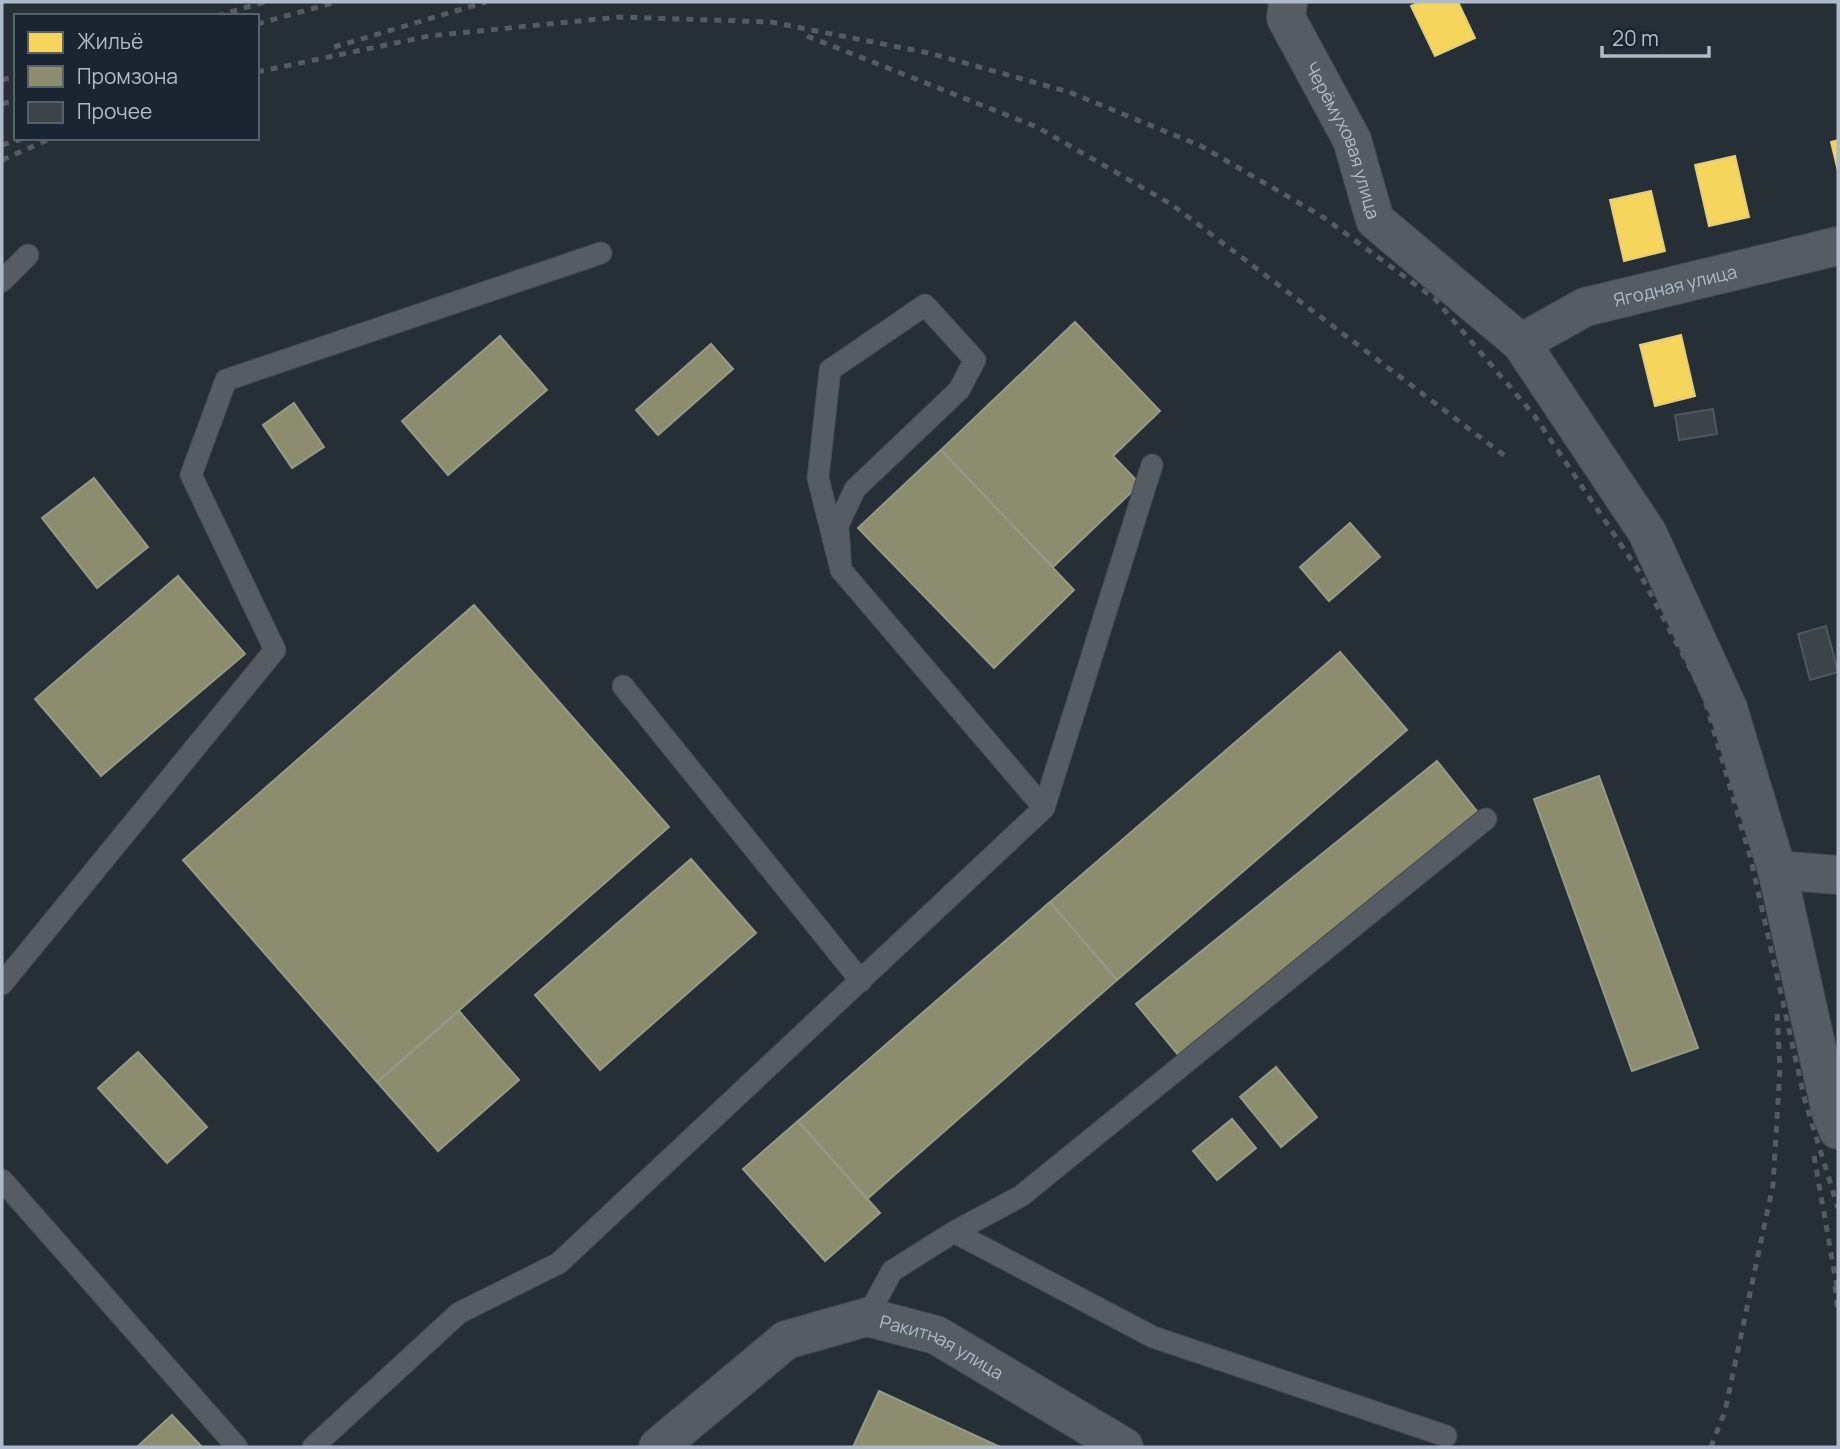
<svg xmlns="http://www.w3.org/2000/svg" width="1840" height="1449" viewBox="0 0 1840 1449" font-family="Manrope,sans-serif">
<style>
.homes{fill:#f6d55c;stroke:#e1cd7c;stroke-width:2}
.industry{fill:#8c8c6e;stroke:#969a89;stroke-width:2}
.building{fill:#3c4349;stroke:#4e565e;stroke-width:2}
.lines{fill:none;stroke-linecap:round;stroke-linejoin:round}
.lane-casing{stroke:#43484e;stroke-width:23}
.street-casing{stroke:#43484e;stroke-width:40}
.lane{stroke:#565c64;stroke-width:21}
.street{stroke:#565c64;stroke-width:38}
.rail{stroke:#555b62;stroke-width:5;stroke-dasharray:7 7;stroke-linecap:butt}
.labels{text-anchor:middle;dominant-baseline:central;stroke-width:7;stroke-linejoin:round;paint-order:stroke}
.street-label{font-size:18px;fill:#afbbc8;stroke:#1a2531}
</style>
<rect width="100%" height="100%" fill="#262e36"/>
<path class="homes" d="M1420,2H1458L1475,38L1435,56L1411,6Z
M1838,140V171L1831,142Z
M1735,156L1749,217L1709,226L1695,165Z
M1651,191L1665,251L1624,261L1610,200Z
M1681,335L1695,396L1655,406L1640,345Z"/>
<path class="industry" d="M1075,322L1160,411L1113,456L1140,484L1053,567L941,450Z
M500,336L547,390L448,475L402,421Z
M711,344L733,369L658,435L636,410Z
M294,403L324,447L292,468L263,425Z
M941,450L1074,590L994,668L858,528Z
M94,478L148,547L97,588L42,518Z
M1350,523L1380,557L1329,601L1300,567Z
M178,576L245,654L101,776L35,699Z
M474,605L669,827L377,1082L183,860Z
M1340,652L1407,730L1117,980L1050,902Z
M1437,761L1480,815L1180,1057L1136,1004Z
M1599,776L1698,1048L1632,1071L1534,799Z
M691,859L756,933L600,1070L535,995Z
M1050,902L1117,980L867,1199L798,1121Z
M459,1011L519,1080L438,1151L377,1082Z
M138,1052L207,1127L167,1163L98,1088Z
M1276,1067L1317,1117L1281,1147L1240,1097Z
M1232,1119L1256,1148L1217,1180L1193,1151Z
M798,1121L880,1213L825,1261L743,1169Z
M879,1391L1000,1447H853Z
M172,1415L202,1447H137Z"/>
<path class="building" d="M1713,409L1717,434L1679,440L1675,415Z
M1826,626L1838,672L1810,680L1798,634Z"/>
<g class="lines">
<g class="lane-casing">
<path id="lane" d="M2,281L28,255
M623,686L861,981
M1044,808L1152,465
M2,984L275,650L191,475L226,380L601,253
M2,1180L237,1447
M954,1232L1153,1337L1446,1436
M867,1317L892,1271L954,1232L1021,1196L1486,819
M313,1447L459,1313L559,1263L1044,808L841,570L818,478L830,370L925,305L975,360L959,390L855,489L838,525L841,570"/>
</g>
<g class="street-casing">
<g id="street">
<path id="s1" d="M1288,2L1286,18L1352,140L1375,220L1521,343L1647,532L1728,708L1777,870L1831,1112L1838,1130"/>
<path id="s2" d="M1521,343L1585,307L1838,246"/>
<path d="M1777,870L1838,875"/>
<path id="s3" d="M658,1447L786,1340L867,1317L936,1335L1124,1447"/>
</g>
</g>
<use href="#lane" class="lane"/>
<use href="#street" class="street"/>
<path class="rail" d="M217,16L264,2
M257,24L336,2
M807,36L1037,127L1171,204L1505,456
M334,47L486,2
M257,72L429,36L619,17L771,22L929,53L1069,92L1201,146L1323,217L1435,299L1534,415L1638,570L1703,693L1751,860L1805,1101L1838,1208
M2,80L16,76
M2,104L16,100
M2,145L25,138
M2,160L52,138
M1814,1156L1838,1293
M1835,1286L1838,1311
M1711,1447L1725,1411L1773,1185L1780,1068L1777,1012"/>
</g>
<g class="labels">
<g class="street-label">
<text stroke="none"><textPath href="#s1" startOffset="152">Черёмуховая улица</textPath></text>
<text stroke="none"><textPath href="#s2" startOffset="166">Ягодная улица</textPath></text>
<text stroke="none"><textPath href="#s3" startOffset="332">Ракитная улица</textPath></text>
</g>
</g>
<rect width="1840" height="1449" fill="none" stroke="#afbbc8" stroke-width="7"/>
<rect x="14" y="14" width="245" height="126" fill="#1a2531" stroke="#56616d" stroke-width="2"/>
<rect x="28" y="32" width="35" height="21" fill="#f6d55c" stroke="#56616d" stroke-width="2"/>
<text x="77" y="49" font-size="21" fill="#afbbc8">Жильё</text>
<rect x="28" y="66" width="35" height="21" fill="#8c8c6e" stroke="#56616d" stroke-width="2"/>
<text x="77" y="84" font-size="21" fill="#afbbc8">Промзона</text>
<rect x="28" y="102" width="35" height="21" fill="#3c4349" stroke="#56616d" stroke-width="2"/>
<text x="77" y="119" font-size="21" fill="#afbbc8">Прочее</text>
<path d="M1602 46v10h107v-10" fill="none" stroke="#afbbc8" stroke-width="3.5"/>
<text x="1612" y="46" font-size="21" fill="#afbbc8" stroke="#1a2531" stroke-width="5" paint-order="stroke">20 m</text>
</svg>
